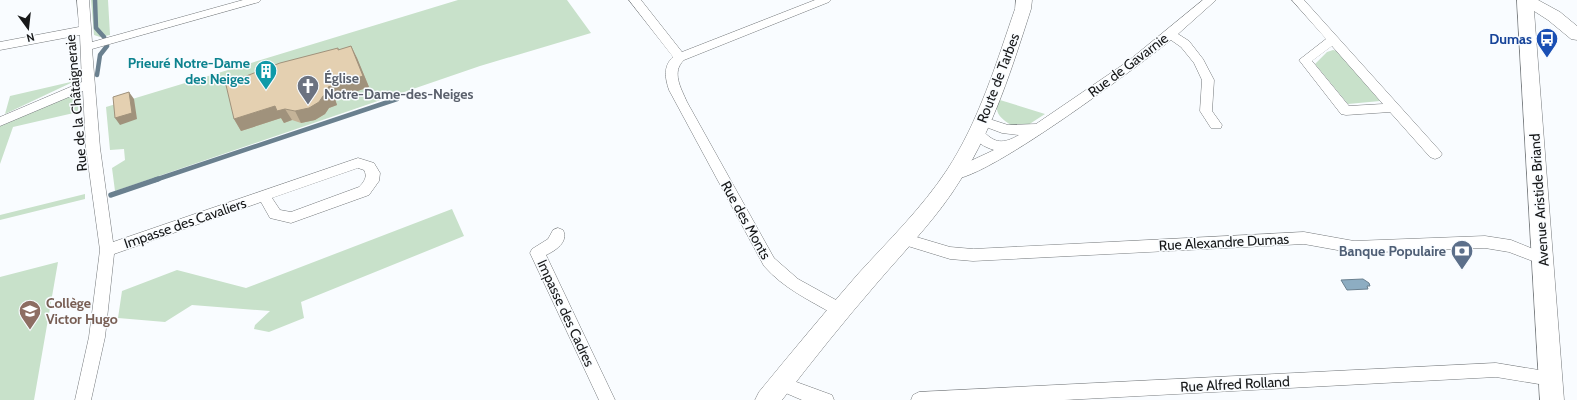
<svg xmlns="http://www.w3.org/2000/svg" width="1577" height="400" viewBox="0 0 1577 400" font-family="Cabin,sans-serif">
<style>
.green{fill:#c8e1ca}
.water{fill:#8dadc2;stroke:#6a808f}
.lines{fill:none;stroke-linecap:round;stroke-linejoin:round}
.stream-far1{stroke:#6a808f;stroke-width:4.5}
.stream{stroke:#6a808f;stroke-width:5.5}
.street-casing{stroke:#74787b;stroke-width:1}
.secondary-casing{stroke:#74787b;stroke-width:1}
.street{fill:#fff;fill-rule:evenodd}
.secondary{fill:#fff;fill-rule:evenodd}
.wall{fill:#c4b398}
.shaded-wall{fill:#a0927c}
.building{fill:#e4d0b1;stroke:#a0927c}
.labels{text-anchor:middle;dominant-baseline:central;stroke-width:3;stroke-linejoin:round;paint-order:stroke}
.transit-label{font-size:14px;font-weight:bold;fill:#164399;stroke:#f9fcff;text-anchor:end}
.culture-label{font-size:14px;font-weight:bold;fill:#0d838f;stroke:#f9fcff;text-anchor:end}
.street-label{font-size:14px;fill:#171819;stroke:#f9fcff}
.worship-label{font-size:14px;font-weight:bold;fill:#5b616d;stroke:#f9fcff;text-anchor:start}
.service-label{font-size:14px;font-weight:bold;fill:#4e5e75;stroke:#f9fcff;text-anchor:end}
.education-label{font-size:14px;font-weight:bold;fill:#785e54;stroke:#f9fcff;text-anchor:start}
</style>
<rect width="100%" height="100%" fill="#f9fcff"/>
<path class="green" d="M91,0H108L110,35L100,37L94,35Z
M458,0H567L591,33L480,66L115,191L112,168L125,160L124,149L110,150L106,107Z
M1333,50L1337,51L1380,101L1348,104L1315,64L1327,52Z
M75,81L5,114L10,96Z
M74,93L79,94L78,112L13,127L0,164V126Z
M1000,100L1045,114L1028,125H1011C1001,119 992,111 1000,100Z
M85,194V199L0,220V215Z
M452,209L464,236L301,302L304,318L269,332L254,329L255,325L270,311L192,305L165,322L118,318L122,291L177,270L246,288Z
M58,262L34,400H0V277Z"/>
<path class="water" d="M1363,279L1369,283L1370,286H1367L1368,289L1347,290L1341,280Z"/>
<g class="lines">
<path class="stream-far1" d="M95,0L96,28L104,37
M97,75L100,55L107,46
M155,180L397,99"/>
<path class="stream" d="M111,195L158,179"/>
<g class="street-casing">
<path id="street" d="M77,0H89L92,42L243,0H261L259,2L92,49L100,148L113,242L358,158L374,163L380,173L379,181L369,195L291,223L270,218L261,202L114,254L105,337L91,400H75L89,337L100,250L86,148L83,91L0,126V117L82,82L80,35L0,50V42L79,27ZM358,168L364,170C368,177 364,182 359,187L291,212L280,210L272,198Z
M629,0H641L682,52L815,0H831L829,2L684,60C671,72 681,88 687,102L774,258L798,279L845,305L848,310L845,315L840,317L835,315C809,300 783,288 764,266L669,90C665,78 663,66 673,57Z
M1203,0H1216L1178,34L1189,41L1203,59L1214,80L1212,111L1222,125L1221,128H1211L1200,111L1202,80L1194,63L1181,47L1171,40C1142,63 978,187 949,179L947,175L949,171L994,150C984,147 976,142 970,133L972,130H982C995,144 1003,144 1019,135L1002,133L978,124L977,121L978,118L983,117L1008,125L1036,124L1127,62Z
M1292,0H1304L1440,151L1442,154L1440,157L1435,159L1430,157L1390,112L1346,115L1341,114L1299,60L1326,39ZM1332,46L1383,104L1349,106L1312,61Z
M558,228L563,230C569,242 555,251 546,255L615,400H599L530,253L532,249L548,239L553,230Z
M1304,232L1354,241L1485,236L1511,240L1548,255L1550,259L1548,263L1543,265L1509,252L1485,248L1354,253L1304,244L973,261L950,259L898,243L896,239L898,235L903,233L950,247L973,249Z
M1496,363L1551,372L1557,374L1559,379L1557,384L1551,386L1496,377L1064,400H911L913,395L919,392Z
M780,376L832,395L834,400H802L774,388L772,383L774,378Z"/>
</g>
<g class="secondary-casing">
<path id="secondary" d="M1016,0H1032L1031,9C1012,68 994,126 961,179C938,217 906,249 877,283C844,321 813,360 782,400H755L759,392C791,353 824,313 858,274C888,241 922,208 947,170C979,121 996,64 1015,9Z
M1517,0H1538L1560,12L1577,26V40L1571,39L1548,20L1534,11L1564,400H1540Z"/>
</g>
<use href="#street" class="street"/>
<use href="#secondary" class="secondary"/>
</g>
<path class="wall" d="M351,46L357,58L369,87L335,99L337,105L329,108L325,114L315,120L301,123L292,120L284,123L281,118L241,131L234,119L242,80L338,48L339,50Z"/>
<path class="shaded-wall" d="M351,46L357,58L369,87L335,99L337,105L329,108L325,114L315,120L301,123L295,111L328,87Z
M129,92L134,99L137,119L120,125L115,118Z
M275,106L285,109L292,120L284,123L281,118L241,131L234,119Z"/>
<path class="building" d="M351,46L363,76L328,87L331,94L323,96L319,102L309,108L295,111L285,109L277,111L275,106L234,119L226,85L242,80L241,78L280,63L338,48V50Z
M129,92L132,113L115,118L113,97Z"/>
<defs>
<g id="bus-pin" transform="scale(1.15)"><path d="M0 17L-7.5 6A9.5 9.5 0 1 1 7.5 6Z" fill="#1a4fb4" stroke="#f9fcff"/><path d="M-5-6H5V4H4V6H2V4H-2V6H-4V4H-5ZM-3.5-4V0h7V-4ZM-3.5 1.2v1.5H-2V1.2ZM2 1.2v1.5H3.5V1.2Z" fill="#fff"/></g>
<g id="building-pin" transform="scale(1.15)"><path d="M0 17L-7.5 6A9.5 9.5 0 1 1 7.5 6Z" fill="#0f9aa8" stroke="#f9fcff"/><path d="M-4-6H4V6H1V3H-1V6H-4ZM-2.5-4.3h1.7v1.8h-1.7ZM.8-4.3h1.7v1.8H.8ZM-2.5-1h1.7V.8h-1.7ZM.8-1h1.7V.8H.8Z" fill="#fff"/></g>
<g id="church-pin" transform="scale(1.15)"><path d="M0 17L-7.5 6A9.5 9.5 0 1 1 7.5 6Z" fill="#6b7280" stroke="#f9fcff"/><path d="M-1.2-6h2.4v3.5h3.3v2.4h-3.3V6h-2.4V-.1h-3.3v-2.4h3.3Z" fill="#fff"/></g>
<g id="bank-pin" transform="scale(1.15)"><path d="M0 17L-7.5 6A9.5 9.5 0 1 1 7.5 6Z" fill="#5c6f8a" stroke="#f9fcff"/><path d="M-6-4H6V4H-6ZM0-2.3a2.3 2.3 0 1 0 0 4.6a2.3 2.3 0 1 0 0-4.6Z" fill="#fff"/></g>
<g id="school-pin" transform="scale(1.15)"><path d="M0 17L-7.5 6A9.5 9.5 0 1 1 7.5 6Z" fill="#8d6e63" stroke="#f9fcff"/><path d="M0-5L7-2L0 1L-7-2ZM-4 1L0 2.5L4 1V4Q0 6-4 4Z" fill="#fff"/></g>
</defs>
<g fill-rule="evenodd">
<use href="#bus-pin" x="1547" y="39"/>
<use href="#building-pin" x="266" y="71"/>
<use href="#church-pin" x="308" y="86"/>
<use href="#bank-pin" x="1462" y="251"/>
<use href="#school-pin" x="30" y="311"/>
</g>
<g class="labels">
<g class="transit-label">
<text x="1532" y="39">Dumas</text>
</g>
<g class="culture-label">
<text x="250" y="63">Prieuré Notre-Dame<tspan x="250" dy="16">des Neiges</tspan></text>
</g>
<g class="street-label">
<text transform="translate(1128 65) rotate(-37)">Rue de Gavarnie</text>
<text transform="translate(998 78) rotate(-69)">Route de Tarbes</text>
<text transform="translate(76 103) rotate(-95)">Rue de la Châtaigneraie</text>
<text transform="translate(1539 200) rotate(-94)">Avenue Aristide Briand</text>
<text transform="translate(746 220) rotate(61)">Rue des Monts</text>
<text transform="translate(185 223) rotate(-19)">Impasse des Cavaliers</text>
<text transform="translate(1224 242) rotate(-3)">Rue Alexandre Dumas</text>
<text transform="translate(566 313) rotate(65)">Impasse des Cadres</text>
<text transform="translate(1235 384) rotate(-3)">Rue Alfred Rolland</text>
</g>
<g class="worship-label">
<text x="324" y="78">Église<tspan x="324" dy="16">Notre-Dame-des-Neiges</tspan></text>
</g>
<g class="service-label">
<text x="1446" y="251">Banque Populaire</text>
</g>
<g class="education-label">
<text x="46" y="303">Collège<tspan x="46" dy="16">Victor Hugo</tspan></text>
</g>
</g>
<g transform="translate(28 28) rotate(165)" stroke="#f9fcff" stroke-width="3" paint-order="stroke">
<path d="M0-3L7 15L0 10L-7 15Z" fill="#171819"/>
<text y="-6" font-size="11" font-weight="bold" text-anchor="middle" fill="#171819">N</text>
</g>
</svg>
